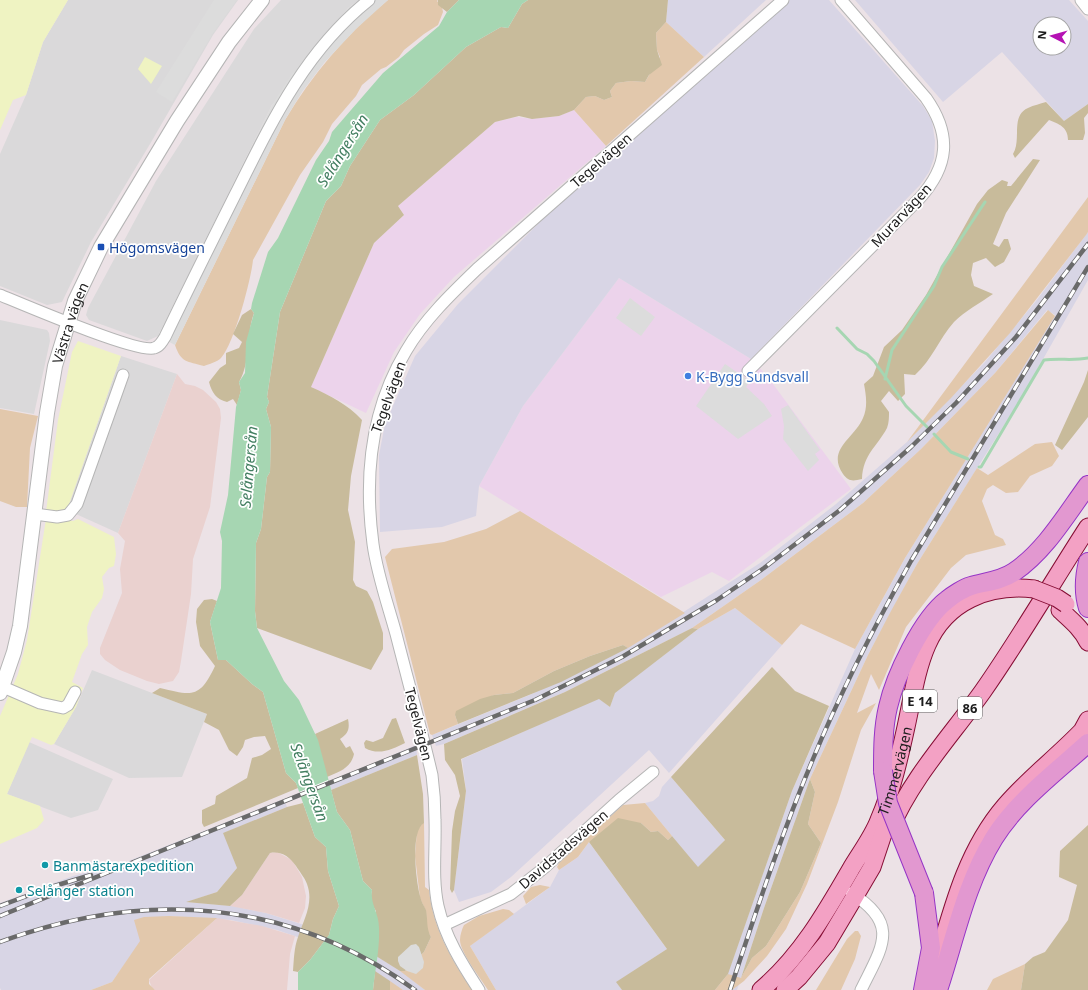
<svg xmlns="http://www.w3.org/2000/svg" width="1088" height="990" viewBox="0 0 1088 990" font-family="'Noto Sans',sans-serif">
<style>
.residential{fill:#dad9da}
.commercial{fill:#ecd3eb}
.industrial{fill:#d8d5e5;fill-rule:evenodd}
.farmland{fill:#ead1cf}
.grass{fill:#e2c8ac}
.forest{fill:#c8bb9b}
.park{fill:#eff3c2}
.parking{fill:#dcdcdc}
.water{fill:#a6d6b2}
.pier{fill:#fff}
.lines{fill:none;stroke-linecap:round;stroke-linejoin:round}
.stream{stroke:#a6d6b2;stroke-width:3}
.minor-casing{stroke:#b5b5b5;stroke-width:13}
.tertiary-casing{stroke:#b5b5b5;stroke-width:16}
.primary-casing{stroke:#860d34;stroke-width:19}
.trunk-casing{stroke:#9534c6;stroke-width:20}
.minor{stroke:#fff;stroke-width:11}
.tertiary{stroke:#fff;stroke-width:14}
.primary{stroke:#f3a1c4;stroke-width:17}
.trunk{stroke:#e298d0;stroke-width:18}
.rail-casing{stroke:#6a6a6a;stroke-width:4.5}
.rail{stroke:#fff;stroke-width:3;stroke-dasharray:9;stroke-linecap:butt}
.primary-bridge-casing{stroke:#860d34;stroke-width:19;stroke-linecap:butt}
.trunk-bridge-casing{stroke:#9534c6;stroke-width:20;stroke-linecap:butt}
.primary-bridge{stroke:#f3a1c4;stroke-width:17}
.trunk-bridge{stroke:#e298d0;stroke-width:18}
.transit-dot{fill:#1a4fb4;stroke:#fff;stroke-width:1.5}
.shop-dot{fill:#3f7fe0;stroke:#fff;stroke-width:1.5}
.culture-dot{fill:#0f9aa8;stroke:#fff;stroke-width:1.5}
.labels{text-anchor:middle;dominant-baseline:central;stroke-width:3.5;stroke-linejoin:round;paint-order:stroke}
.shield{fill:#fff;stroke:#606060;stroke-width:1}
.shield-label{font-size:13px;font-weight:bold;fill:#1c1c1c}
.street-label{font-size:14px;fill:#1c1c1c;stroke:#fff}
.transit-label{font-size:14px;fill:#164399;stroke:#fff;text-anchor:start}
.shop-label{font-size:14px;fill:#366cbe;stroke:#fff;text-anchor:start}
.culture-label{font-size:14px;fill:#0d838f;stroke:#fff;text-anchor:start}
.water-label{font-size:15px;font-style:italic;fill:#427e60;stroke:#fff}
</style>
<rect width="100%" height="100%" fill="#ece2e6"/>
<path class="residential" d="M68,0H238L213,35L150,144L91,242L62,302L47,305L0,286V154L26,95L43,42Z
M281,0H359L348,8L272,105L158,336L147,341L89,320L86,315L88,308L156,181L254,29Z
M0,320L47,330L49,333L50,341L34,414L0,408Z
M121,356L177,374L118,533L67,510Z
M92,670L207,714L182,777L129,778L54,744L76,707Z
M29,742L113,779L98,810L71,818L7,794Z"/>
<path class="commercial" d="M574,110L606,146L454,277L420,314L394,352L366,413L311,387L374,243L404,215L398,206L495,122L517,117L532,119L559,116Z
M619,278L751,359L767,376L851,489L729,581L712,572L661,597L479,486L523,406Z"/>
<path class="industrial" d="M668,0H766L704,57L666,22Z
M790,0H829L923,106L932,121L935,141L934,158L929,172L920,185L751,359L619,278L523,406L479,486L476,516L442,527L380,532L379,455L385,424L415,356L458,304L556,206Z
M855,0H1069L1088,21V104L1064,121L1002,52L943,102ZM1040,24H1064V48H1040Z
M1088,232V280L1021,398L917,564L868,655L810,779L764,908L737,990H722L792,791L855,649L905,558L1055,315L1047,310L995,373L921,449L863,503L761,580L692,628L565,692L444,744L436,746L432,735L532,694L660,627L760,563L836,504L907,442L985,362L1036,301Z
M735,608L782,645L669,773L649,750L511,877L491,892L459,902L454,890L466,791L462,759L599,698L610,707L615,692L698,629Z
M416,745L417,755L331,790L328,783Z
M671,777L725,840L698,868L645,803L653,801L659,796L662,787Z
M284,799L287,807L224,833L237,868L217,892L187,902L233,906L266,913L320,930L370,952L405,974L425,990H403L363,965L315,943L277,930L231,920L169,916L141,941L112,982L91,990H1L0,988V903L73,876L126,862Z
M589,842L667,949L617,982L622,990H496L470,946L550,887L559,870L578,857Z"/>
<path class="farmland" d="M177,374L185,384L195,386L203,390L216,402L220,409L221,418L210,507L193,559L191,594L181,661L179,672L173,681L159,684L147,681L120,670L105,660L100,654V648L122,593L120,569L125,541L118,533Z
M277,852L292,860L302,877L306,896L305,908L299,923L266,913L230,906L242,895L270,853Z
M217,918L262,926L295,936L290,954L287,990H155L152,988L149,980Z"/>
<path class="grass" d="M388,0H438L437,1L442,7L443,12L438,25L424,34L404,50L399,57L386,67L381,69L362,85L356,96L332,124L323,142L300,175L253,260C251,280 234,344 221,358C217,362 209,364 204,366C187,361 181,363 175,345L285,120C312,75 346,34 388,0Z
M666,22L704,57L606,146L574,110L586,97L595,96L604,100L612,97L610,91L616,83L631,81L645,82C650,73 656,66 660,57L657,50L656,33Z
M1088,197V232L1086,235L1010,333L951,398L907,442Z
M1048,310L1055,316L905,558L855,649L801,624L782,645L735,608L698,629L692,628L761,580L863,503L921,449L995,373Z
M0,409L38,416L30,448L27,507H16L0,501Z
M1052,442L1059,456L1052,466L1030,476L1018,492L1006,493L993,485L987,489L982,501L995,535L1003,539L1006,545L966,555L951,568L906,627L879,690L871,674L857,713L876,703L861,730L838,802L807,884L786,929L767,956L744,981L732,990H715L728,974L741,978L752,958L766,946L800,892L821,843L808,824L815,792L810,779L868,655L891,611L917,564L977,468L988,475L1035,444Z
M520,511L685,613L628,648L623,645L590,656L554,671L513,693L494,695L455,715L458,724L432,735L430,734L385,557L392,549L444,542L486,529Z
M645,803L672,836L668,840L658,831L651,832L641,823L589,842L578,857L559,870L557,867L559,863L623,805Z
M423,823H424L425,887L429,890C433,928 451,959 472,990H425L400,971H405L424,952L431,937L427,930L426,911L420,898L415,856L417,830Z
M540,885L550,887L526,904L523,896L531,887Z
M503,909L509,910L514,914L470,946L496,990H488C481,979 460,952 460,940C460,935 462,929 464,925L479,916Z
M169,916L217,918L149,979V984L155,990H91L112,982L140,941L134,920L144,917Z
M855,931H858L861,936L855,959L841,990H816L847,939Z
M1025,964L1021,990H987L993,979Z
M390,981L403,990H390Z"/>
<path class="forest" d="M438,0H459L447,12L438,5Z
M528,0H668L666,22L656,33L657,50L662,65L649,75L645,82L631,81L616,83L610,91L612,97L604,100L595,96L586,97L574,110L559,116L532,119L519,116L495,122L398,206L404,215L374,243L311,387C331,396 347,404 362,420L351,476L348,510L355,542L353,580L356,586L367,591L373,602L383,633V649L371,670L257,628L255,611L256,543L261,529L267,477L270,472L271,427L266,409L269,402L267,397L280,312L326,201L341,186L350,166L380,120L414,95L466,47L501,27L508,28L522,4Z
M1046,102L1064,121L1088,104V113L1084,118L1085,133L1083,140H1068C1068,127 1059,124 1049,120L1015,158L1013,154C1022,140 1010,116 1028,108C1034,105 1040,104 1046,102Z
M1033,159L1040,160L1006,213L993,244L999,247L1004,239H1008L1011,249L1004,262L995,267L986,258L973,263L971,275L974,286L993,294C980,303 965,311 954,322C939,339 932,360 915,375L904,374L905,394L898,401L889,391L881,401L889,412C889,417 889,423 887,428C877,447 863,454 862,479C853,481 849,482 843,474C826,449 855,438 863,418C868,407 866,395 864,384L873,376L884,347L902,330L926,295L977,204L988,190L1002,180L1008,182L1007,186H1011Z
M251,309L254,313C246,335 251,362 239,382L241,390L237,405L233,399L227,402C216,399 212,393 209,382L220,368L226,364V353L239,348L242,342L233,334L242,315Z
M1088,370V417L1062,450L1055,445L1084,382Z
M212,599L217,601L210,622L218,660H226L252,684L263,692L286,773L296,783L298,788L204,827L202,823V810L215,804L216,796L247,778L252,758L262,755L271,749L265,736L254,737L245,740L243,747L237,756L229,750L219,730L204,722L207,714L152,693L160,688C193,696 200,698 215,666L200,646L196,622L197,609L204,600Z
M692,628L698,629L615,693L610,707L599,699L461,759L466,791L454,890L452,893L450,889L452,831L455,811L460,796L455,775L445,760L444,744L565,692Z
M623,645L628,648L561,682L458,724L455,715L456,711L480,699L494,695L513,693L554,671L590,656Z
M772,667L795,691L829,706L792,791L728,974L715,990H622L616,982L667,949L589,842L618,818L641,823L651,832L658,831L668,840L672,836L698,867L725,840L671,777Z
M396,718L405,743C393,749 379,756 365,748L364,743L366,740L373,742L383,738L392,719Z
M348,719C350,729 348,734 340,739L346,748L350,746L354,754C351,768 339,772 327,777L315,734Z
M417,755L423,794L424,823C410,831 416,881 420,896C421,901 424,906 426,910C428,920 426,928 431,937L424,952L405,971H400L376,956V911L370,901L372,890L363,881L350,830L337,812L331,790Z
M810,779L815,792L808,824L821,843L800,892L766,946L752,958L741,978L764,908Z
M303,803L315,837L326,847L328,871L339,906L333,919L329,935L310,960L298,972L293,971C294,959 294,948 298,937C304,919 314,903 307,884C305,878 299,871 296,866C289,856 281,851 270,853L242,895L230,906L186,902L217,892L237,868L223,833L287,807Z
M1088,825V990H1021L1025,964L1033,957L1045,952L1068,920L1077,885L1059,877L1060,851Z
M375,971L390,981V990H373Z"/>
<path class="park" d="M0,0H68L43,42L26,95L13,100L0,130Z
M145,57L162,66L151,84L138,69Z
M78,341L121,356L67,510L46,512L58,420L72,352Z
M46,519L73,521L78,519L114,537L116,554L114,566L109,568L102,577L104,589L102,598L92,612L87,627L88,645L82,654L72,682L83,688L76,707L54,744L51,745L32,737L7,794L40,806L44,820L37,828L0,844V716L18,674L27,640Z"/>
<path class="parking" d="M214,0H237L213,33L172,102L156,92Z
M359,0H388L356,29L324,63L302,92L285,120L175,345L158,336L272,105L292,74L348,8Z
M630,298L655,317L641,336L616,318Z
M725,364L750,381L746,387L764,404L772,416L738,439L696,406Z
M788,405L820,450L815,454L819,460L808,471L783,439L784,426L781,409Z
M416,944L419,947L424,962L423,968L416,974L407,971L400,966L398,961V957L411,945Z"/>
<path class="water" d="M459,0H528L522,4L508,28L501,27L466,47L414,95L380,120L350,166L341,186L326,201L280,312L267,397L269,402L266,409L271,427L270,472L267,477L261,529L256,543L255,611L257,628L284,681L299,700L318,740L337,812L350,830L363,881L372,890C370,904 379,913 379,928C380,948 375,970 373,990H298V972L310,960L329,935L333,919L339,906L328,871L326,847L315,837L296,783L286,773L263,692L252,684L226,660H218L210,622L221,588L222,541L220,532L228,495L236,407L241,390L239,382L245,373L246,342L254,313L251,309L252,303L268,252L278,238L316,160L329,141L332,132L383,73L439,26L447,12Z"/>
<path class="pier" d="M328,780L329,785L300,796L299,792Z"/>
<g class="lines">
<path class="stream" d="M837,328L857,349L867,354L874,361L906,406L927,427
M885,379L892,350L934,286L942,267L985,202
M934,434L951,452L968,459
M979,467H981L1044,360C1059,358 1074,361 1088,358"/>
<g class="minor-casing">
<path id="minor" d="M1081,0L1088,9
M0,295C22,304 139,354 154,348C159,347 162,342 165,337C188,289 212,241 236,193C272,121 305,51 369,0
M748,371L919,199C949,166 952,135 926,98L841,0
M35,514L57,517L68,515L77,504L123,375
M3,687L40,703L63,708L68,705L75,692
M851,893C901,924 882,947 861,990
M444,925L511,894L544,868L619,800L653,772
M479,990C462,964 445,937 438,906C432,878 436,849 435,820C435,805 434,790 432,775C421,728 408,681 396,634C388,605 377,574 373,544C364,477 371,409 406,351C424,320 451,294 477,269L783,0"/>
</g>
<g class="tertiary-casing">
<g id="tertiary">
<path id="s1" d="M0,693L14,652L20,626L47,413L55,366L75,301L101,247L177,121L229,42L262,0"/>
</g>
</g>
<g class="primary-casing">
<g id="primary">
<path d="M1060,610C1071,620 1082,629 1088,642"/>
<path d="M890,829C912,777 951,736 983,691C1020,638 1053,581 1088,527"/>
<path d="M932,979C950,919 963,855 1005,806C1028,779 1057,757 1082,731L1088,720"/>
<path id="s2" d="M761,990C801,956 826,912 852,867C861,852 873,836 879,820C892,790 899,759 906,727C912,700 916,670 927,645C946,601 989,584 1034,589"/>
<path d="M785,990L799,977L827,943L855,896L872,867L886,825"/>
</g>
</g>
<g class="trunk-casing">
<path id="trunk" d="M1088,562C1084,578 1083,592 1088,608
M883,771C883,749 883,728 888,707C895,676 922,619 947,600C953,595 964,588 971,586C985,582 1001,581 1014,572C1045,551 1066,515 1088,485
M923,990L931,948L924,893
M938,990C955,939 965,885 994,838C1017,801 1056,772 1088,743"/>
</g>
<use href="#minor" class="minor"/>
<use href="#tertiary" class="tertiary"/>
<use href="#primary" class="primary"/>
<use href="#trunk" class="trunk"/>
<g class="rail-casing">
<path id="rail" d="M0,906L51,887L91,875
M0,916L535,700L622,657L717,600L764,568L840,510L911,447L956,403L1016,337L1088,244
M0,942C144,889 289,898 415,990
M730,990C756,912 781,835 813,759C841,691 875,625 911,561L1088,267"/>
</g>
<use href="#rail" class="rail"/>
<g class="primary-bridge-casing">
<path id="primary-bridge" d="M1034,589L1057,598L1066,604"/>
</g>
<g class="trunk-bridge-casing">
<path id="trunk-bridge" d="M883,771L888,803L924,893"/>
</g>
<use href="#primary-bridge" class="primary-bridge"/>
<use href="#trunk-bridge" class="trunk-bridge"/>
</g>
<rect class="transit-dot" x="97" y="243" width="8" height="8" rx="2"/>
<circle class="shop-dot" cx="688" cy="376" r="4"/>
<g class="culture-dot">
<circle cx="45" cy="865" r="4"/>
<circle cx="19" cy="890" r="4"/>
</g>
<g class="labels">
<g class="shield">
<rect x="903" y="690" width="34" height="22" rx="3"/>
<rect x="958" y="697" width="24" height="22" rx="3"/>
</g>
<g class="shield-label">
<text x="920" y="701">E 14</text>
<text x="970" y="708">86</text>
</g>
<g class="street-label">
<text transform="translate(601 160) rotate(-41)">Tegelvägen</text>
<text transform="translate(901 215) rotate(-47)">Murarvägen</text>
<text stroke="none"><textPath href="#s1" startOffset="378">Västra vägen</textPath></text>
<text transform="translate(388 397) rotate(-70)">Tegelvägen</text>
<text transform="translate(419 724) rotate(76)">Tegelvägen</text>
<text stroke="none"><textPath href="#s2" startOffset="260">Timmervägen</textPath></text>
<text transform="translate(563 849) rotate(-41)">Davidstadsvägen</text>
</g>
<g class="transit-label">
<text x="109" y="247">Högomsvägen</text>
</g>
<g class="shop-label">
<text x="696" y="376">K-Bygg Sundsvall</text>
</g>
<g class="culture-label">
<text x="53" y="865">Banmästarexpedition</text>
<text x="27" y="890">Selånger station</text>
</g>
<g class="water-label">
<text transform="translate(342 150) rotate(-58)">Selångersån</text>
<text transform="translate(248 467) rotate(-85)">Selångersån</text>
<text transform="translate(310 782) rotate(70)">Selångersån</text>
</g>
</g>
<g transform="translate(1052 36) rotate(276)"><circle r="19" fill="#ffffff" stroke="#a4a4a4"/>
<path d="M0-3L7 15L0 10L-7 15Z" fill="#b512b4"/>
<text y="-6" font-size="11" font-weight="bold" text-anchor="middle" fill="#1c1c1c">N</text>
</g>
</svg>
